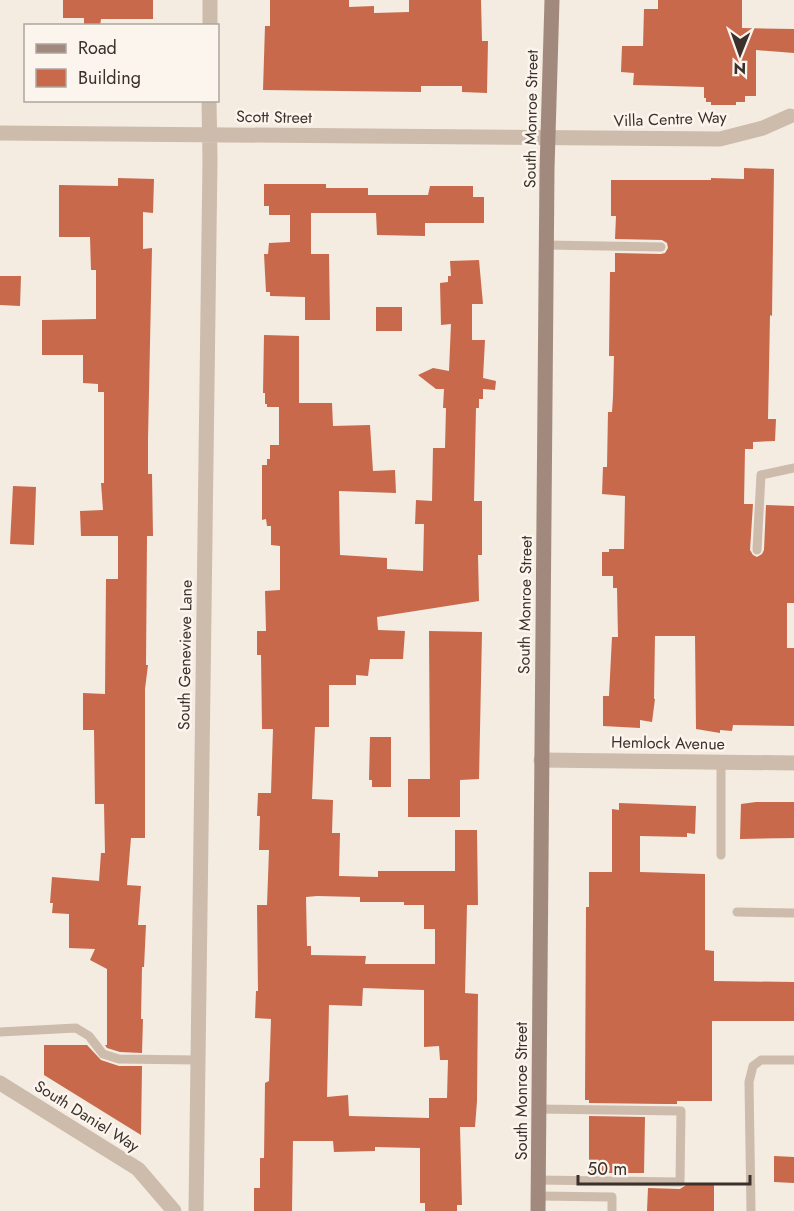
<svg xmlns="http://www.w3.org/2000/svg" width="794" height="1211" viewBox="0 0 794 1211" font-family="Jost,sans-serif">
<style>
.building{fill:#c8694b;fill-rule:evenodd}
.lines{fill:none;stroke-linecap:round;stroke-linejoin:round}
.lane{stroke:#cdbbac;stroke-width:9}
.street{stroke:#cdbbac;stroke-width:15}
.secondary{stroke:#a18a7d;stroke-width:15}
.labels{text-anchor:middle;dominant-baseline:central;stroke-width:5;stroke-linejoin:round;paint-order:stroke}
.street-label{font-size:16px;fill:#3b302b;stroke:#fbf5ee}
</style>
<rect width="100%" height="100%" fill="#f4ebe1"/>
<path class="building" d="M63,0H153V19H101L100,26H84V18H63Z
M270,0H349V7L374,6V13L409,12V0H481L482,41H488L487,93L462,92V86H421V92L263,90L265,26H270Z
M658,0H742V28L794,29V53L756,50V96H745V102H736V105H711V102H706V98H704V87L633,85L634,73L621,72L622,46H643L644,9H658Z
M744,168L774,169L772,316L770,315L768,419H776L775,441L753,442V449H745L744,504H753L750,550L753,555L757,557L762,554L764,550L766,505L794,506V603H787V648H794V726L733,725L732,731L720,730V733L696,729L695,636H655L654,699H655L652,722L640,720V728L603,726V696H609L612,637H618L617,588H613V576H602V552H609V549H624L625,496L602,494L603,467H607L608,412H612L613,397L614,356H609L610,272H615V253L661,254L665,253L668,248L667,243L662,240L615,239L616,216H611V180H711V178L744,179Z
M118,178L154,179L153,213L143,212V249L152,248L148,439V474H152L153,536H147L146,665H148L145,689V838H131L127,885L141,886L138,925H146L144,967H142L141,1019H143L142,1053L120,1052L107,1048L105,1045H107V969L90,960L95,949L69,948V914L52,913L53,903H50L52,877L99,881L101,853H105L104,804H95L94,730H83V693L105,694L106,579H118V536H81L80,511L103,510L101,483H104V392H98V384L83,383V355H42V320L96,319V270H91L90,237H59V185L118,186Z
M264,184H326V188H368V195H428L430,186H473V197H484V223H425V236L377,235L376,213H311V254H329L330,320H305V297L270,296V292H266L264,254H268L269,243L290,242V215H269V206H264Z
M479,260L483,304H472V340H485L483,378L496,381L495,390L483,389V399H479V408H476L474,501H482V555H478L479,601L377,617L378,630L405,631L403,659H370L368,676L356,675V685H329V727H315L312,799L333,800L332,833H340L339,876L378,877V871H455V830H477L478,905H467L465,993L478,994L477,1101L475,1127H460L462,1205H457V1211H425V1203H420V1148L375,1147V1151L334,1152L333,1141H293L292,1211H254V1188H260V1158H264L265,1083L269,1081L271,1019L255,1018L256,991H258L257,905H267L269,850H259L260,816H257L258,793H271L273,729H262L261,655H257V631H266L265,591L280,590V546L271,545V526H267L266,519L262,520V465H267V459H270V445H279V407H267V404H265V393H263L264,335L299,336V403H332L333,426L370,425L373,471L395,470L396,493L339,491L340,555L387,558V569L423,571L424,524H415L416,500L432,501L433,448H445L446,408H443L444,389H436L418,375L433,368L449,371L451,324L441,325L440,283L448,282V276H451L450,261ZM317,896L360,897V902H404V905H424V929H435V964H365L366,956L311,955V946H307L306,897ZM363,988L424,990V1047L439,1046L440,1060H448L447,1098H429V1118L349,1116L348,1095L327,1097L329,1005L362,1006Z
M0,276H21L20,306L0,305Z
M376,307H402V331H376Z
M13,486L36,487L34,545L10,544Z
M429,631L482,632L479,779L460,780V817H408V779H430Z
M370,737H391V787H372V780H369Z
M756,802H794V838L740,839L741,804Z
M619,803L696,806L695,834L687,833V837L640,836V872L705,874V950L714,951V981L794,982V1021H712V1101H677V1104H665L589,1103V1100H585L586,907H589V872H612V809L619,810Z
M44,1045H87L101,1060L119,1066H142L141,1135L44,1075Z
M589,1116L645,1117L644,1173H589Z
M774,1156L794,1157V1183L774,1182Z
M686,1185H714V1211H647L648,1188L680,1189Z"/>
<g class="lines">
<path class="lane" d="M546,245L661,247
M757,550L761,475L794,468
M721,855V762
M737,912L794,913
M0,1032L76,1028L89,1036L103,1054L119,1059L197,1060
M538,1180L680,1182L681,1111L539,1109
M538,1196L612,1197V1211
M751,1211L749,1082L753,1066L761,1060H794"/>
<path class="street" d="M210,26V0
M0,133L720,139L763,128L790,116
M541,760L794,763
M0,1083L138,1169L174,1211
M196,1211L210,160L209,100"/>
<path class="secondary" d="M538,1211L547,169L552,0"/>
</g>
<g class="labels">
<g class="street-label">
<text transform="translate(274 117) rotate(1)">Scott Street</text>
<text transform="translate(531 119) rotate(-89)">South Monroe Street</text>
<text transform="translate(670 119) rotate(-2)">Villa Centre Way</text>
<text transform="translate(525 605) rotate(-89)">South Monroe Street</text>
<text transform="translate(185 655) rotate(-89)">South Genevieve Lane</text>
<text transform="translate(668 743) rotate(1)">Hemlock Avenue</text>
<text transform="translate(521 1091) rotate(-90)">South Monroe Street</text>
<text transform="translate(87 1116) rotate(32)">South Daniel Way</text>
</g>
</g>
<rect x="24" y="24" width="195" height="78" fill="#fbf5ee" stroke="#aea6a0" stroke-width="1.5"/>
<rect x="36" y="44" width="30" height="9" fill="#a18a7d" stroke="#aea6a0" stroke-width="1.5"/>
<text x="78" y="54" font-size="18" fill="#3b302b">Road</text>
<rect x="36" y="69" width="30" height="18" fill="#c8694b" stroke="#aea6a0" stroke-width="1.5"/>
<text x="78" y="84" font-size="18" fill="#3b302b">Building</text>
<g transform="translate(740 54) rotate(181)" stroke="#fbf5ee" stroke-width="4.5" paint-order="stroke">
<path d="M0-4.5L10 22L0 15L-10 22Z" fill="#3b302b"/>
<text y="-9" font-size="16" font-weight="bold" text-anchor="middle" fill="#3b302b">N</text>
</g>
<path d="M578 1175v9h172v-9" fill="none" stroke="#3b302b" stroke-width="3"/>
<text x="587" y="1175" font-size="18" fill="#3b302b" stroke="#fbf5ee" stroke-width="4.5" paint-order="stroke">50 m</text>
</svg>
